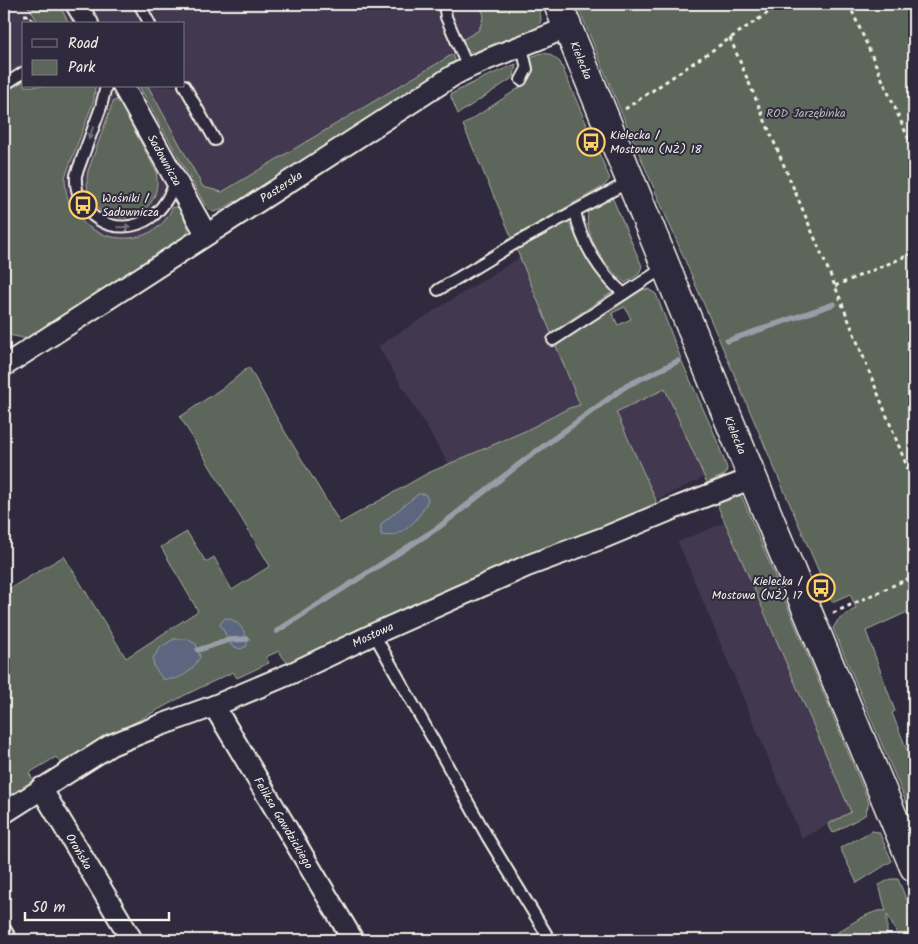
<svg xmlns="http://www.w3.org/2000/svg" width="918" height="944" viewBox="0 0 918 944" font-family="Kalam,sans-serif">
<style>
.built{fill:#42394f;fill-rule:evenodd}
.green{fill:#5d665a;stroke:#a8aca1;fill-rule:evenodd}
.water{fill:#5b667e;stroke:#989ea8}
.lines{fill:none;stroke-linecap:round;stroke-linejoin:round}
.stream{stroke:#989ea8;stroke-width:5.5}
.service-casing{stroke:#f4f1e8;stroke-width:14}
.minor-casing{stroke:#f4f1e8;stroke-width:24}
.secondary-casing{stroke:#f4f1e8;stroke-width:31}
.path{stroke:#f4f1e8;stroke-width:3;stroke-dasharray:4 4;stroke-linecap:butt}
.service{stroke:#2f2a3d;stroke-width:10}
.minor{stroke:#2f2a3d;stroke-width:20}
.secondary{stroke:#2f2a3d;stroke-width:28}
.oneway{fill:#747079}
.labels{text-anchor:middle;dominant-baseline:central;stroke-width:4;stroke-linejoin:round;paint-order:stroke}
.street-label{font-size:12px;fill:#f4f1e8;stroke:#2f2a3d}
.park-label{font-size:12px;fill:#b8b9af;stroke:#2f2a3d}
.poi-label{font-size:12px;fill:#f4f1e8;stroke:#2f2a3d;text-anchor:start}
</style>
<rect width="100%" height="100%" fill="#2f2a3d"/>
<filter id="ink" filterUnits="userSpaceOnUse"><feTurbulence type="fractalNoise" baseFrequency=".02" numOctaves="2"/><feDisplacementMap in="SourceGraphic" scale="10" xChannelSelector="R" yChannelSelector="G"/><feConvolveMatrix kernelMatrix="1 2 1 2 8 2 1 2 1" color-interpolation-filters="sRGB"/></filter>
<g filter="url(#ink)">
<path class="built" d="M4,4H487L485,34L222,192L4,334ZM24,24H184V86H24Z
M520,257L580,405L464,490L378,346Z
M665,389L705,477L656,500L616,412Z
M725,522L851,812L802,839L678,542Z"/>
<path class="green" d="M27,4H59L69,24H39Z
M479,4H536C538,10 543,16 540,23C536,35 490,50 477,56L464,47L462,40L479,30L484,15Z
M577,4H914V609L866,631L895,711L892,713L914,767V821L833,628L838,620L856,608L850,594L832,602L619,107Z
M542,53L549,54L560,62L610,179L604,186L512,238L463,125L525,84L532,67L530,57Z
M453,54L456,64L238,206L235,201L221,210L213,212L205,205L139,86H148L203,187L222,192Z
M516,64L514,77L458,114L451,97V94L485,77Z
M24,81V86H95L94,100L65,177C65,191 68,206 78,217C103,247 157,246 172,208L176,207L179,208L189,229L187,236L28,339L4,334V103L11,98L7,91Z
M116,100H118L156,171C168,231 77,235 88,171L113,102Z
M612,197L642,266L639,274L625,283C607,268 583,236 588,211Z
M568,221L591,265L614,291L551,333L516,248Z
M648,289L656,294L683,364L714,433L727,468L726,474L707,483L665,389L616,412L656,500L655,506L481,576L392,614L293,664C284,662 283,657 279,651L266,657L269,663L237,678L233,672L187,694L60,763L56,757L29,773L35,783L4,801V592L64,556L126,658L198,611L161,547L187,532L206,562L214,557L232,590L270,566L180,417L228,384L249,367L278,420L340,523L428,473L525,431L569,408L580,405L556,346L642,290ZM625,307L631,319L618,325L612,313Z
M739,495L742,497L869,803L865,815L833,833L828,824L851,812L725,522C714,501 716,500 739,495Z
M872,831L879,832L892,861L857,883L840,848Z
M891,879H898L914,918V940H900L887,914V933L883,940H826C839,932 872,907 886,911L879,885Z"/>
<path class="water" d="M418,494H425L428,499C421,518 402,540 381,535V524Z
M225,618C238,619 248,633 247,646L240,649L231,645L220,624Z
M174,639H187L196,644L200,657C191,672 181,681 163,679L154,667L153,658L161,647Z"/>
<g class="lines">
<path class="stream" d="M727,341L834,304
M277,631L439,527L526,459L626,386L678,361
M198,650L229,640L247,639"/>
<g class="service-casing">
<path id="service" d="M139,4L150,24
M444,4L446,17L468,68
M521,80L527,69L522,47
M4,85L24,72
M184,85L215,140
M106,86L101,107L76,175C73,215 116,241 150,218C163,209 170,195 176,181
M575,211C581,243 600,273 624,294
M438,290L514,244L630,181
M553,340L665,267
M374,634L488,838L550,940
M4,927L12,940"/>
</g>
<g class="minor-casing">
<g id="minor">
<path d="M76,4L88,24"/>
<path id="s1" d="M123,86L206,234"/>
<path id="s2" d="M4,366L454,75C490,55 530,45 567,27"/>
<path id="s3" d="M214,706L353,940"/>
<path id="s4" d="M41,788L132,940"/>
<path id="s5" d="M4,813L111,745L158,726L214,706L292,673L374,634L527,566L603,538L680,506L753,478"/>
</g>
</g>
<g class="secondary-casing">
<g id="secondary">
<path id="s6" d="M558,4L823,649L914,867"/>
</g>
</g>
<path class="path" d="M849,4L914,151
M24,15H29L34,24
M730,38L835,286L914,484
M625,109L781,4
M835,286L914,253
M833,613L914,576"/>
<use href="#service" class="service"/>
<use href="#minor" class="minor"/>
<use href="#secondary" class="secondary"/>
</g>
<defs><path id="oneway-solid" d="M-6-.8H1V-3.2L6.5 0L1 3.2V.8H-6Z" transform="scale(1.25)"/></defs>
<g class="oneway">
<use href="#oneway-solid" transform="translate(91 133) rotate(110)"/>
<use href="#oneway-solid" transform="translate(124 227) rotate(-2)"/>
</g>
</g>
<defs>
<g id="bus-ring" transform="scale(1.4375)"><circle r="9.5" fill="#2f2a3d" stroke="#ffd166" stroke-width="1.5"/><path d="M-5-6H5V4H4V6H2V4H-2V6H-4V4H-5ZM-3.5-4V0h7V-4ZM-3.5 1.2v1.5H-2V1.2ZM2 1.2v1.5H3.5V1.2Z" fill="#ffd166"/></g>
</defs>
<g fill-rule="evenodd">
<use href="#bus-ring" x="591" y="142"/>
<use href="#bus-ring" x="83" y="205"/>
<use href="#bus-ring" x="821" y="588"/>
</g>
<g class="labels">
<g class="street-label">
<text stroke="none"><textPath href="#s6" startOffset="61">Kielecka</textPath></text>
<text stroke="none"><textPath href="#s1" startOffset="85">Sadownicza</textPath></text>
<text stroke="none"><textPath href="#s2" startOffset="330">Pasterska</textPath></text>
<text stroke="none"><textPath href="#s6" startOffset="466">Kielecka</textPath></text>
<text stroke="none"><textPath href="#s5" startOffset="411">Mostowa</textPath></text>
<text stroke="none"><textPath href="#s3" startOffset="136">Feliksa Gawdzickiego</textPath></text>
<text stroke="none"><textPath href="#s4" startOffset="74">Orońska</textPath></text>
</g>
<g class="park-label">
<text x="806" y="113">ROD Jarzębinka</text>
</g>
<g class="poi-label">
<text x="610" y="135">Kielecka /<tspan x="610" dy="14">Mostowa (NŻ) 18</tspan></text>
<text x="102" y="198">Wośniki /<tspan x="102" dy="14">Sadownicza</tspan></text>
<text x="802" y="581" text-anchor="end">Kielecka /<tspan x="802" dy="14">Mostowa (NŻ) 17</tspan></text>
</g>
</g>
<rect width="918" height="944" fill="none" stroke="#2f2a3d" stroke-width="20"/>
<rect x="10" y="10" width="898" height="924" fill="none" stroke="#f4f1e8" stroke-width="2" filter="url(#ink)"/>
<rect x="22" y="22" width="162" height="65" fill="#2f2a3d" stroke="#7e7a81"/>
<rect x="32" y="39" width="25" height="8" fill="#2f2a3d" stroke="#7e7a81"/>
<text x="68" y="48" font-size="15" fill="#f4f1e8">Road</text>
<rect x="32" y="60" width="25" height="15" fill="#5d665a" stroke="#7e7a81"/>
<text x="68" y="72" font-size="15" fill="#f4f1e8">Park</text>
<path d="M25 912v8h144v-8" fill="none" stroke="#f4f1e8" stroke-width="2.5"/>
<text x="32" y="912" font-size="15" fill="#f4f1e8" stroke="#2f2a3d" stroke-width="4" paint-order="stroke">50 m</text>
</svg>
